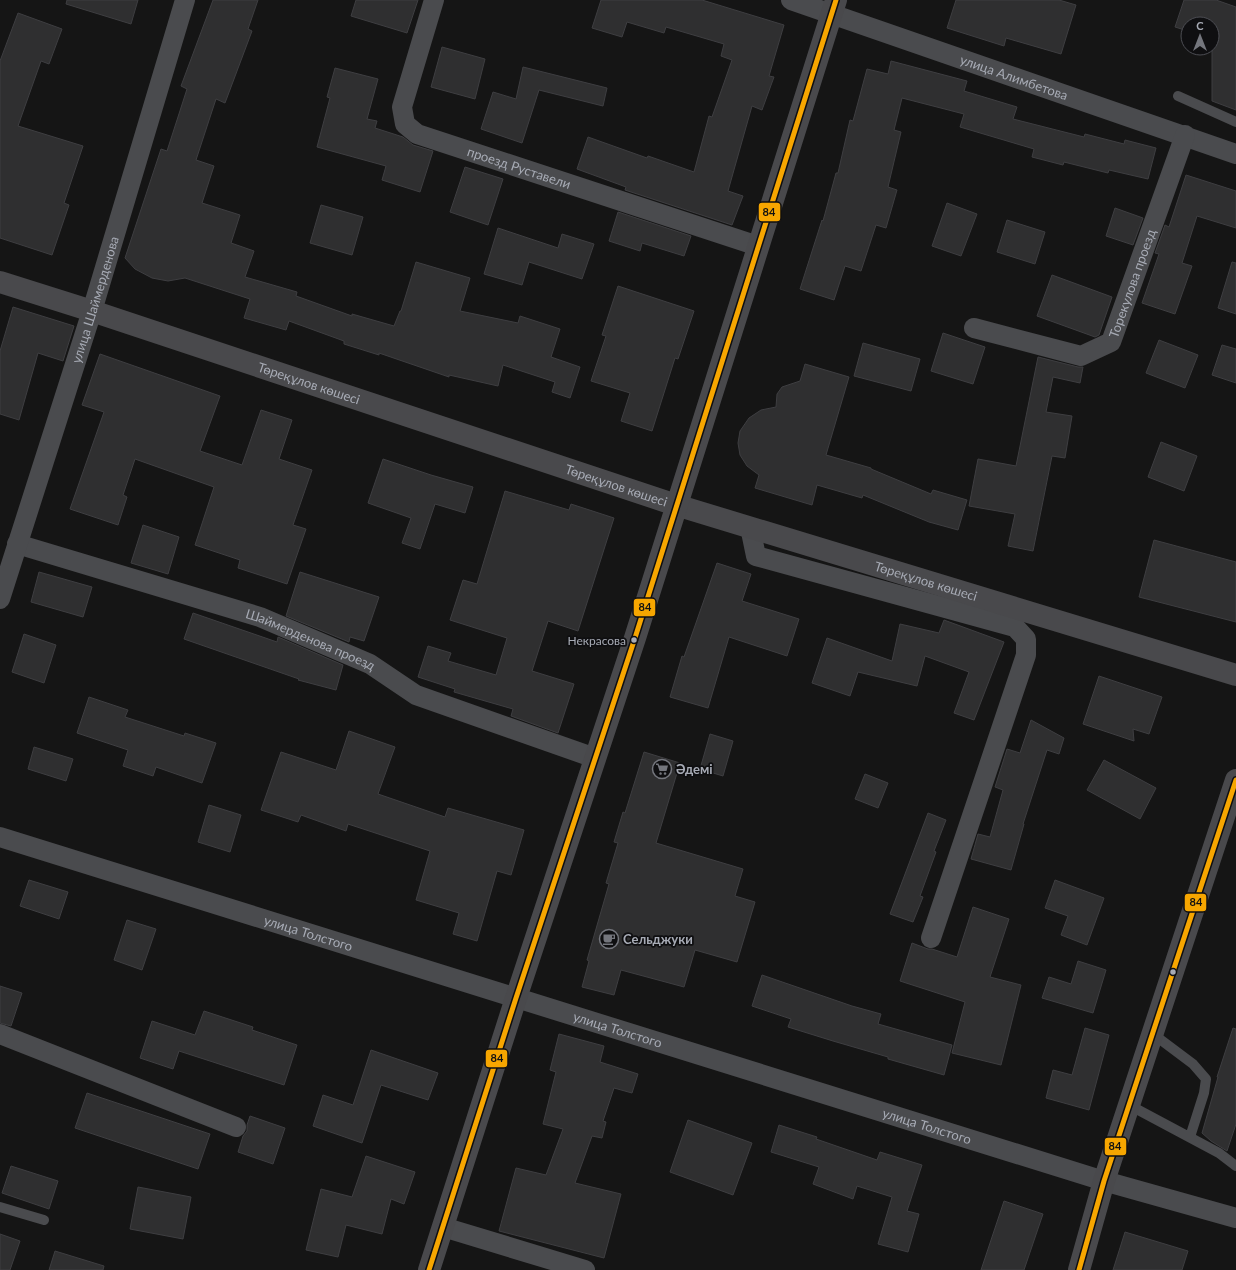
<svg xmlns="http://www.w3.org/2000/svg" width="1236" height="1270" viewBox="0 0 1236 1270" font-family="Lato,sans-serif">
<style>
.building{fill:#2f2f30;stroke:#3e3e41}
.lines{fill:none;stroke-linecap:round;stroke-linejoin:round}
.lane{stroke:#4a4b4e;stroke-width:10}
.street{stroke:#4a4b4e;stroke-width:20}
.secondary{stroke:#49494c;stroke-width:22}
.bus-1-casing{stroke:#0f0f11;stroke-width:8}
.bus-1{stroke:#f7a600;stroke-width:5}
.bus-dot{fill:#a7abb5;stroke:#0f0f11;stroke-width:1.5}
.labels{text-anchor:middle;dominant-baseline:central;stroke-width:3.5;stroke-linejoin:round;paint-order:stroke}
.bus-label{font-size:12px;fill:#a7abb5;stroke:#0f0f11;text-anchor:end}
.street-label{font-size:13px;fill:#a7abb5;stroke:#0f0f11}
.poi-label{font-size:13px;font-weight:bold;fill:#a7abb5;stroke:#0f0f11;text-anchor:start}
.line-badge{stroke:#0f0f11;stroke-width:1.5}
.pale-badge-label{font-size:11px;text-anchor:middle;font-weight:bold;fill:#111}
</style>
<rect width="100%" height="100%" fill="#151515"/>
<path class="building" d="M67,0H138L131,24L66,4Z
M213,0H258L248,29L252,31L225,103L216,99L196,160L214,166L202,203L240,215L231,243L254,251L245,277L297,292L296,296L352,316V314L394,326L400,311H401L416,262L470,278L460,311L518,323L520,316L560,329L551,357L580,367L570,398L552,392L555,382L503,365L498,386L449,375V377L379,353V355L344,344V341L289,321L286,330L244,318L250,299L185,278L168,281L152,278L135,269L125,258L161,149L167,151L187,89L181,86Z
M356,0H418L407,33L351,16Z
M601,0H702L784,25L769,76L774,77L762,110L752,106L728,191L743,196L732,225L625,190L626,187L577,169L588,137L647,158L648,156L694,172L709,116L712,117L732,60L721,56L724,44L666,27L664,33L627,22L622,37L592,28Z
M956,0H1059L1076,5L1061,54L1006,38L1004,46L947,28Z
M1184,0H1216L1236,7V110L1212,101V24H1188V31L1175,27Z
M18,13L62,29L49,64L41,61L18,126L83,146L64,203L69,205L52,255L0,238V61Z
M442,47L485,59L475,99L431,87Z
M891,61L967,81L964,91L1017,107L1013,119L1084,137L1085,134L1124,144L1125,140L1156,148L1148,179L1109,170L1108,173L1064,162L1063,165L1032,157L1034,149L960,127L964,114L902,98L894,130L901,132L888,187L897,190L886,228L876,225L861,271L845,266L834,300L800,289L822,220L823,221L836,173H838L850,120L853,121L867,69L888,74Z
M523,67L607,88L603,106L539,90L522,143L481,129L493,92L516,99Z
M335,68L378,79L367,119L377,121L375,128L403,137L413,145L433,151L420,192L382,180L386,166L317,147L330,98L327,97Z
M465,167L503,179L488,225L450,212Z
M1186,175L1236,191V228L1197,216L1182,263L1192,266L1175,314L1142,303L1159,254L1155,253L1165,225L1169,227Z
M947,203L977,214L961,256L932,246Z
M321,205L363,217L352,255L310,243Z
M1115,208L1143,218L1133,245L1106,236Z
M618,212L691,236L684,256L642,243L640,251L609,241Z
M1007,220L1045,232L1035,264L997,252Z
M498,228L558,248L562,234L594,244L582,279L529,262L522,285L484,274Z
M1232,262L1236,263V314L1218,308Z
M1052,275L1112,297L1099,335L1095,337L1037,316Z
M618,286L694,311L678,359L675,358L652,431L621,421L630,393L591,381L606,336L602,335Z
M13,307L74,326L63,361L38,353L19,420L0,414V351Z
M943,333L985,347L973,384L931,371Z
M1159,340L1198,355L1185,388L1146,373Z
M863,343L920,359L911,391L854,376Z
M1222,345L1236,349V383L1212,375Z
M100,354L220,396L200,451L242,465L261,410L292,420L279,459L312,470L293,525L306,529L287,584L238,568L240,560L195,545L214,487L135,459L123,495L127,497L118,525L70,509L104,412L82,405Z
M1038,357L1078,367H1083L1080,383L1053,377L1046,412L1072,416L1065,458L1052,456L1033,551L1008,546L1015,514L969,506L978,459L1016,466Z
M805,364L849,377L826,455L871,468V469L931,494L933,490L967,500L958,530L929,522L863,495L862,498L817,485L812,505L755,488L759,475L747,466L740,455L738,443L740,431L749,418L761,410L776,407L777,394L782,387L800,381Z
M1161,442L1197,456L1184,491L1148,477Z
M383,459L431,475L473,487L465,513L435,504L420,549L402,543L411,518L368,503Z
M505,491L569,510L571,504L614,518L578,631L548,621L532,671L574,684L558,733L511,716L513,709L454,692L455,689L418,677L428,646L451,653L448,661L496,675L507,638L450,620L463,580L477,584Z
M143,525L179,537L168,574L131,563Z
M1154,540L1236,562V622L1139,597Z
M717,563L751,574L742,601L799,619L787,656L729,637L708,708L670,697L682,656L684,657Z
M39,572L92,587L83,617L31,602Z
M300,572L379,597L364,641L350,637L349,642L286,616Z
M193,613L277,642L278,637L343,665L336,690L298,680L299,679L184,639Z
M944,620L1004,642L974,720L954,713L969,672L925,656L917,686L858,672L850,696L812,683L827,638L892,661L900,624L939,633Z
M24,634L56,645L44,683L12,672Z
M1099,676L1162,697L1149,734L1133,729L1134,741L1083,724Z
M89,697L128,710L125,717L184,736L185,733L216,743L202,783L156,767L153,776L123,766L128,750L77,733Z
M1031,720L1064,738L1059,754L1047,750L1023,824H1024L1011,870L971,859L978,834L990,837L1003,790L995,787L1007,749L1020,753Z
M349,731L395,747L378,794L445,817L448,808L524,830L511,875L497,871L477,941L453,934L459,913L416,900L430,851L348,824L346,831L301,815L298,822L261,810L281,752L336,770Z
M710,734L733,741L723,776L700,769Z
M34,747L73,759L66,781L28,769Z
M644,752L680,763L656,843L743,869L735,896L755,902L737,962L695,950L684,987L621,970L614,995L582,987L589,961L587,960L609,884L606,883L618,843L614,842L623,812L625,813Z
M1104,760L1156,788L1140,819L1087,790Z
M865,774L888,783L878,808L855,799Z
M209,805L241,815L230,852L198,842Z
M928,813L946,820L934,851L936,852L920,896L923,897L913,922L890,914Z
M29,880L68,892L59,919L20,906Z
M1055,880L1104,898L1087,945L1061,935L1068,916L1045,908Z
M973,907L1009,919L990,977L1021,985L1001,1065L952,1053L965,1002L900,981L912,943L928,949H932L957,957Z
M127,920L156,929L142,970L114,960Z
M1078,961L1106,970L1093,1013L1042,998L1049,977L1071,984Z
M762,975L852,1006L881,1014L878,1024L952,1045L944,1075L888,1059V1057L833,1041L788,1027L791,1019L752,1006Z
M0,986L22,993L11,1026L0,1023Z
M204,1011L253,1027L252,1030L297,1045L284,1085L179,1051L173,1069L140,1058L152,1021L195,1035Z
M1085,1028L1109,1035L1089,1110L1046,1098L1053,1070L1072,1075Z
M1233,1028L1236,1029V1124L1227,1151L1211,1141L1202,1133L1218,1077H1217Z
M559,1034L604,1046L600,1062L638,1074L632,1093L614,1088L603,1121L606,1122L602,1138L592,1136L575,1183L621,1194L604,1258L499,1231L516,1168L546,1175L563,1129L543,1124L556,1072L550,1070Z
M371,1050L438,1073L428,1100L381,1085L362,1143L313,1126L323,1095L353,1105Z
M87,1093L210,1134L198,1169L75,1128Z
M250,1116L285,1128L273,1164L238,1152L243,1136L247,1131V1125Z
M688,1120L752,1143L733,1195L670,1172Z
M779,1125L817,1137L816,1139L877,1160L880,1152L922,1165L907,1211L919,1214L908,1252L878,1244L892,1197L857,1186L853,1199L813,1184L819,1167L771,1152Z
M366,1156L415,1172L404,1204L391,1199L382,1234L346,1225L338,1257L306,1250L321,1189L352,1197Z
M11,1166L58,1181L49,1209L2,1193Z
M138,1187L191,1197L183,1239L130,1229Z
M1004,1201L1043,1214L1024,1270H981Z
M1125,1232L1188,1251L1182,1270H1113Z
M0,1234L20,1241L10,1270H0Z
M55,1251L104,1266L103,1270H49Z"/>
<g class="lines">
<path class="lane" d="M1178,96L1236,122
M1153,1034L1193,1064L1206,1079L1204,1093L1190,1137
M1129,1105L1219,1153L1236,1166
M0,1207L44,1220"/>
<g class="street">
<path id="s1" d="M434,0L402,107L405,124L417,134L758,246"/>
<path id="s2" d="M791,0L1236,154"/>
<path id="s3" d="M974,328L1081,356L1111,342L1185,135"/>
<path d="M750,527L756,556L1015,627L1026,639V655L931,938"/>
<path id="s4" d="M17,544L260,617L370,664L416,695L595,758"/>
<path id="s5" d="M0,599L92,311L185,0"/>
<path id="s6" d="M0,837L1104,1181L1236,1218"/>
<path d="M0,1034L236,1127"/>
<path d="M443,1227L585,1270"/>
</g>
<g class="secondary">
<path id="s7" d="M0,282L92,311L676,505L1236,675"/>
<path d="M429,1270L516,998L635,638L836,0"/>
<path d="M1079,1270L1104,1181L1236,780"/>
</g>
<g class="bus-1-casing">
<path id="bus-1" d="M429,1270L516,998L635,638L836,0
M1079,1270L1104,1181L1236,780"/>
</g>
<use href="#bus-1" class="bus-1"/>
</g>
<defs>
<g id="supermarket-ring" transform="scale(1)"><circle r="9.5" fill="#0f0f11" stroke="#74767d" stroke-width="1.5"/><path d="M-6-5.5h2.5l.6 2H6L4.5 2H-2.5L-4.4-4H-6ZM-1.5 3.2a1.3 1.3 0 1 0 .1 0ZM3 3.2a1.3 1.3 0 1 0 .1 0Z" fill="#74767d"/></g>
<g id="cafe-ring" transform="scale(1)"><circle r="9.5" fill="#0f0f11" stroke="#74767d" stroke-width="1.5"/><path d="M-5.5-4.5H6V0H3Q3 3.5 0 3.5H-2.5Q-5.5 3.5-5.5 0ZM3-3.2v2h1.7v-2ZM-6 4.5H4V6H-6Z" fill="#74767d"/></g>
</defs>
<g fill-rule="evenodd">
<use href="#supermarket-ring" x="662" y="769"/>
<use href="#cafe-ring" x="609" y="939"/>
</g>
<g class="bus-dot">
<circle cx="634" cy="640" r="3.5"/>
<circle cx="1173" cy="972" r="3.5"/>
</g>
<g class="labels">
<g class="bus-label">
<text x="626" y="640">Некрасова</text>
</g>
<g class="street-label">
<text stroke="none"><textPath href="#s2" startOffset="236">улица Алимбетова</textPath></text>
<text stroke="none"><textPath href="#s1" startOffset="252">проезд Руставели</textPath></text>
<text stroke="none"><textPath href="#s3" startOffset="206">Торекулова проезд</textPath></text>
<text stroke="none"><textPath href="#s5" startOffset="314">улица Шаймерденова</textPath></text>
<text stroke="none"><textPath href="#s7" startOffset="325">Төреқұлов көшесі</textPath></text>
<text stroke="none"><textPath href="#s7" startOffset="649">Төреқұлов көшесі</textPath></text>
<text stroke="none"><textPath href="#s7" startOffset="973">Төреқұлов көшесі</textPath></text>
<text stroke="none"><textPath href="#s4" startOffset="309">Шаймерденова проезд</textPath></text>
<text stroke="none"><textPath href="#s6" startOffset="323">улица Толстого</textPath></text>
<text stroke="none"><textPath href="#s6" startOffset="647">улица Толстого</textPath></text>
<text stroke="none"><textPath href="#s6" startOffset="971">улица Толстого</textPath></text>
</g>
<g class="poi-label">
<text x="676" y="769">Әдемі</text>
<text x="623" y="939">Сельджуки</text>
</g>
</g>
<g class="line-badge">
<rect x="758" y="202" width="23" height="20" rx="4" fill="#f7a600"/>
<rect x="633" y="598" width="23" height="19" rx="4" fill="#f7a600"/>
<rect x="1184" y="893" width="23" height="19" rx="4" fill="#f7a600"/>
<rect x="485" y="1049" width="23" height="19" rx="4" fill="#f7a600"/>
<rect x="1104" y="1137" width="23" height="19" rx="4" fill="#f7a600"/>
</g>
<g class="pale-badge-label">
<text x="769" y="216">84</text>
<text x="645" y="611">84</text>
<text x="1196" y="906">84</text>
<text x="497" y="1062">84</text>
<text x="1115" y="1150">84</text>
</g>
<g transform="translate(1200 36)"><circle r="19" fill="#0f0f11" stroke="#4c4d53"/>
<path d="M0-3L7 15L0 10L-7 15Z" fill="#74767d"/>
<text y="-6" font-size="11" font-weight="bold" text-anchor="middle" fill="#a7abb5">С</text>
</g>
</svg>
